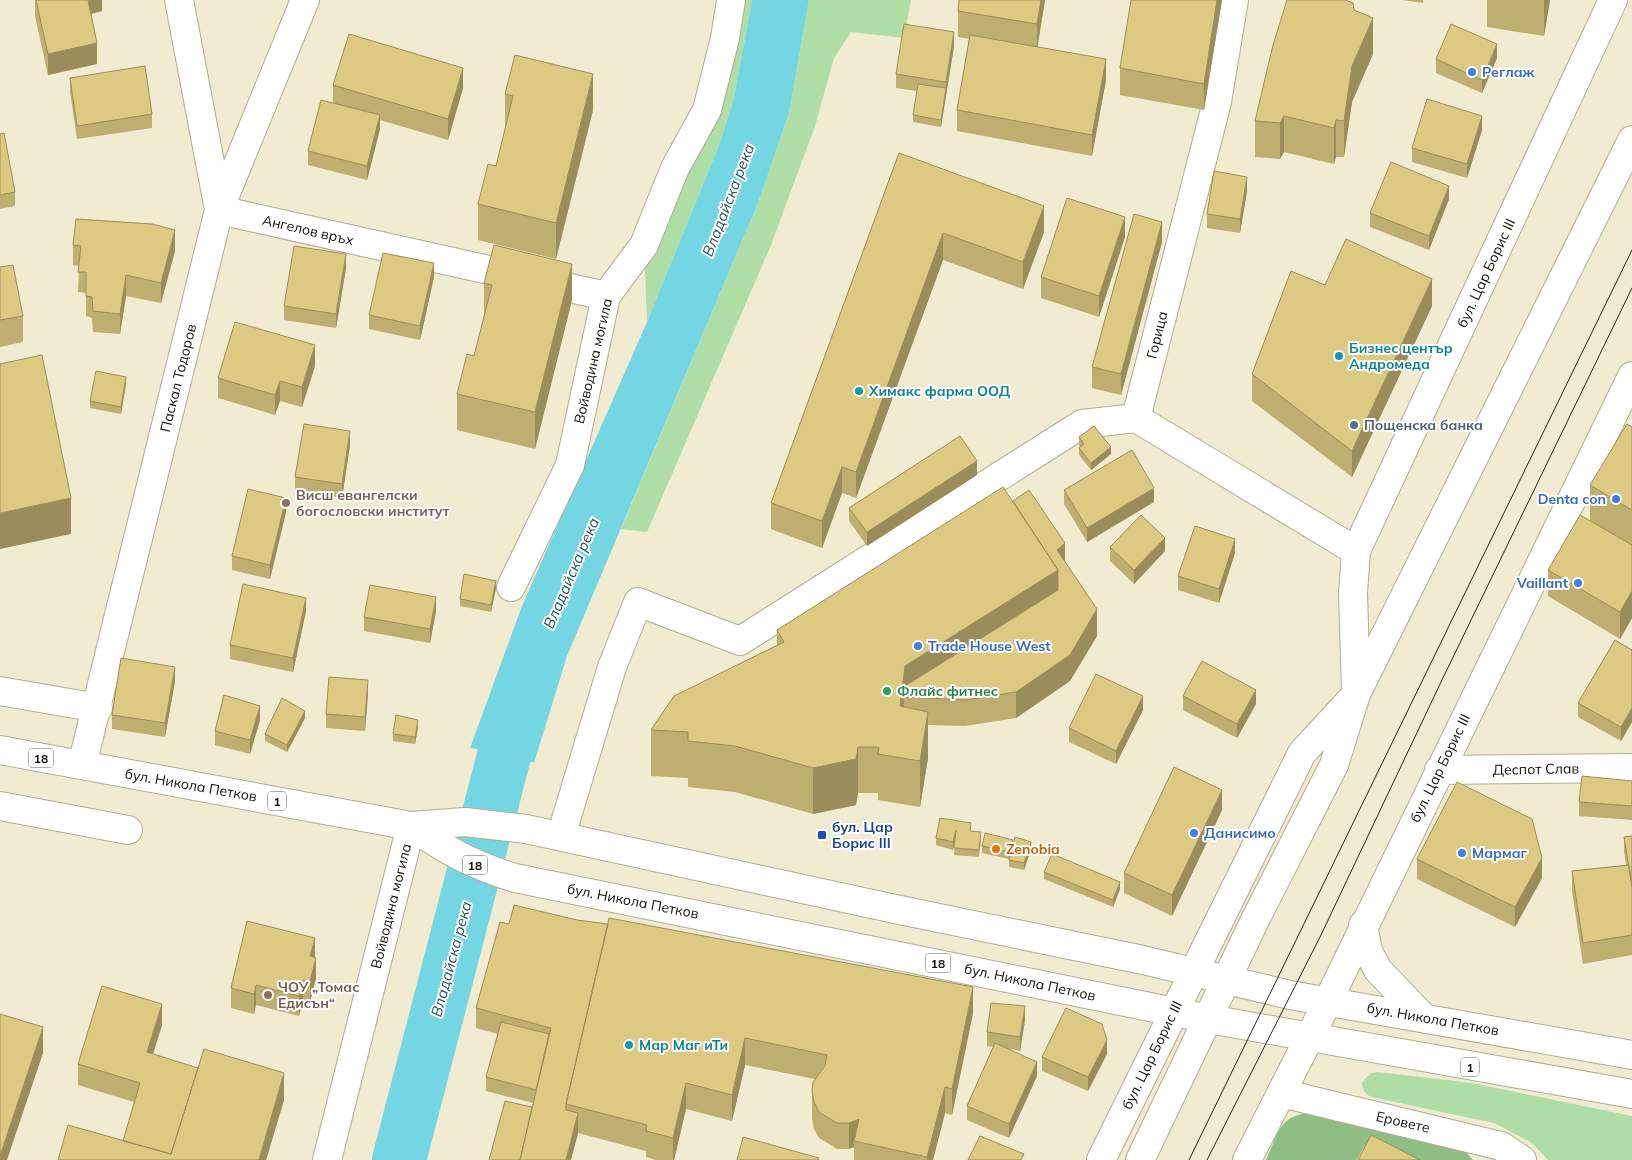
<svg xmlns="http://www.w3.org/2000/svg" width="1632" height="1160" viewBox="0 0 1632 1160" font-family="Mulish,sans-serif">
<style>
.green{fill:#afdda6}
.forest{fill:#8fbe85}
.water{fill:#74d6e3}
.pier{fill:#f1ebd2}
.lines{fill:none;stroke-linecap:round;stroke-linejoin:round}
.river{stroke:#74d6e3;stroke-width:54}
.minor-casing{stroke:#b1ab94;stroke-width:30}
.primary-casing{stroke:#b1ab94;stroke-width:30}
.trunk-casing{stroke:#b1ab94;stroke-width:30}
.minor{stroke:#fff;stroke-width:28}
.primary{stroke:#fff;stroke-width:28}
.trunk{stroke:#fff;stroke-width:28}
.tram{stroke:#2a271d;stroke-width:1}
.wall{fill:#beae70}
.shaded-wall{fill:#9b8d5b}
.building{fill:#ddca82;stroke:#9b8d5b}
.shop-dot{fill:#3f7fe0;stroke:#fff;stroke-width:2}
.culture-dot{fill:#0f9aa8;stroke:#fff;stroke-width:2}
.service-dot{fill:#5c6f8a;stroke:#fff;stroke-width:2}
.education-dot{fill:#8d6e63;stroke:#fff;stroke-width:2}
.leisure-dot{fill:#2e9e5b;stroke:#fff;stroke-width:2}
.transit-dot{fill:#1a4fb4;stroke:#fff;stroke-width:2}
.food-dot{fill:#e8710a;stroke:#fff;stroke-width:2}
.labels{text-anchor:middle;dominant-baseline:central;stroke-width:4;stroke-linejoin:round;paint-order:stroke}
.shield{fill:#fff;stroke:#575650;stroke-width:1}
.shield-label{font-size:12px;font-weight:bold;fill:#0f0d05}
.shop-label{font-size:14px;font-weight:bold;fill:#366cbe;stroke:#fff;text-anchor:start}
.street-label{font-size:14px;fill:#0f0d05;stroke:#fff}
.culture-label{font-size:14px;font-weight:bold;fill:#0d838f;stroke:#fff;text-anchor:start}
.service-label{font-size:14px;font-weight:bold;fill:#4e5e75;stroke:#fff;text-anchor:start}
.education-label{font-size:14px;font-weight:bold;fill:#785e54;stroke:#fff;text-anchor:start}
.leisure-label{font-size:14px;font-weight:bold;fill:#27864d;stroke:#fff;text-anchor:start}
.transit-label{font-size:14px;font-weight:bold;fill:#164399;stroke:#fff;text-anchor:start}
.food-label{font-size:14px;font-weight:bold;fill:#c56008;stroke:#fff;text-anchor:start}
.water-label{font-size:15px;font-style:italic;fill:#245056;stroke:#fff}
</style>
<rect width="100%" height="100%" fill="#f1ebd2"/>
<path class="green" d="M731,0H752L734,98L720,143L647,322L644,245L675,168Z
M809,0H911L904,38L851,32L834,58L815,126L771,245L647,532L621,529L758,203L789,113Z
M1378,1072L1472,1083L1632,1116V1160H1548L1532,1143L1494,1123L1371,1097C1364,1093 1362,1089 1362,1082L1371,1073Z"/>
<path class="forest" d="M1309,1113L1464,1150L1473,1160H1394L1365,1145L1357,1160H1266C1278,1135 1278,1116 1309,1113Z"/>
<path class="water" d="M752,0H809L789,113L758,203L567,656L534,763L470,748L522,606L647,322L720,143L734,98Z"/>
<path class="pier" d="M468,747L504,756L536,763L533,765L469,750Z"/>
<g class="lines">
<path class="river" d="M399,1160L504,756L527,684"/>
<g class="minor-casing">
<path id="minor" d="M179,0L219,210L606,296
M1234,0L1217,102L1136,418L1356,551
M511,587L570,465L606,296L644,245L675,168L707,110L725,38L731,0
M0,691L98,708
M1356,694L1353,593L1356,551L1613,0
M82,765L219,210L305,0
M1439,770L1632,768
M0,806L128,830
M561,836L612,667L638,602L740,641L1082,424L1136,418
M1281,1093L1501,1146L1522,1160
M327,1160L411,826
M1247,1160L1328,1001L1632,376"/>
</g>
<g class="primary-casing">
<path id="primary" d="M1101,1160L1302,753L1350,701
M1140,1160L1255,920L1334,765L1356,694L1632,140"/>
</g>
<g class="trunk-casing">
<path id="trunk" d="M0,750L411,826L465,822L526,829L895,909L1143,960L1290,995L1632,1055
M411,826C447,851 473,865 515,878L1209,1019L1632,1094
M1363,925L1368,951L1378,970L1423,1017"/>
</g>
<use href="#minor" class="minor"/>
<use href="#primary" class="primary"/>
<use href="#trunk" class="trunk"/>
<path class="tram" d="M1189,1160L1632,250
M1207,1160L1320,937L1441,682L1632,288"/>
</g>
<path class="wall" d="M35,0H102V11L91,14L97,64L48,75L35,16Z
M959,0H1045L1037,47L1106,80L1092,156L957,131V110L969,39L958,37V11Z
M1222,0L1204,110L1120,95V68Z
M1402,0H1423V3Z
M1487,0H1550L1544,36L1487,27Z
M1354,10L1373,54L1352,102L1344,157H1336L1334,164L1284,152L1280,159L1255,157V121Z
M954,46L941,127L913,122V115L917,91L896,88V74Z
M1497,58L1482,93L1436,73V59Z
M70,78L152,114V128L77,139L70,92Z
M333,85L463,88L448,140L380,120V129L367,180L308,165V151L333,103Z
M505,94L593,110L556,259L478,240V204L496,166L505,128Z
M1482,130L1467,178L1412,162V148Z
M0,134L15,192V206L0,209Z
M899,153L1044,232L1023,289L943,260L856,498L842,493L822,548L771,529V503Z
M1247,191L1240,233L1207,228V214Z
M1449,199L1429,250L1370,227V213Z
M1125,237L1099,317L1041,298V277Z
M1162,242L1121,395L1092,388V367Z
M73,245L175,251L161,303L126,296L120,334L93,332L92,318L86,316V293L78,292L79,266L73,265Z
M0,267L23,316V342L0,347Z
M346,268L336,328L284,320V306Z
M434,277L420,340L369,329V315Z
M484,283L572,300L535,449L457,430V394L474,356L484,316Z
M1325,285L1432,306L1352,477L1252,401V374Z
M315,366L302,407L280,401L275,415L218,398V378Z
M126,384L121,414L90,408V401Z
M1632,427V618L1620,639L1548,596V570L1590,520V485Z
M1079,437L1111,454L1091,470L1079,455V448L1080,447L1079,445Z
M350,445L342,498L295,491V477Z
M977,475L867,546L849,521V508Z
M1064,490L1154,502L1087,542L1064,504Z
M1013,501L1065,563L1097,636L1070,681L1016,718L965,726L928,725V758L920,807L878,800V793H858L856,805L813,814L735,792L688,787V778L651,776V730L777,645V630Z
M286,512L270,579L232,570V556Z
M1110,547L1165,551L1134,584L1110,561Z
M1235,553L1219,603L1178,590V576Z
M496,588L491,612L460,606V599Z
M306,611L293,672L230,659V645Z
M436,611L430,643L364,631V617Z
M1632,650V722L1621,741L1578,717V703Z
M175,681L165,737L112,729V715Z
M368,694L365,731L326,728V714Z
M1183,696L1256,704L1237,738L1183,710Z
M1143,710L1116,764L1069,742V728Z
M305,718L287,752L265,741V734Z
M260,720L250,754L215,745V731Z
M418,727L415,744L393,741V734Z
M1632,781V820L1579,816V802Z
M1222,810L1172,916L1124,893V873Z
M971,831L981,839L979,857L954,855L955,841L953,850L936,845V838Z
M1632,836V955L1583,964L1572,891V871L1626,865L1624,851V837Z
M982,846H1013L1031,849L1024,870L1009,867V859L982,853Z
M1417,859L1542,878L1515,927L1417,879Z
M1044,872L1120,889L1113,907L1044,879Z
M315,958L316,978L310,1002L303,1000L299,1016L256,1005L254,1014L231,1008V988Z
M476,1008L973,1013L952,1115L945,1113L933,1160H854V1147L849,1149H837L819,1138L814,1129L812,1118V1091L815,1079L745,1065L732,1121L686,1109L674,1160H656L646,1157V1151L578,1133L532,1107L533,1103L486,1091V1077L498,1034L476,1028Z
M1025,1020L1020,1051L1010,1049L1037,1076L1009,1138L967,1120V1106L994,1047L987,1046V1032Z
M162,1025L153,1054L284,1100L266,1160H58L123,1141L134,1102L78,1085V1064Z
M1107,1054L1088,1091L1042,1071V1057Z"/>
<path class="shaded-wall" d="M87,0H102V11L87,15Z
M1041,0H1045L1037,50V24Z
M1217,0H1222L1204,110V84Z
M1544,0H1550L1544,36Z
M1373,18V54L1352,102L1344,157V121L1352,66Z
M954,32V46L941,127V120L946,88V82Z
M97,43V64L48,75V54Z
M1497,44V58L1482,93V80Z
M1106,59V80L1092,156V135Z
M463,68V88L448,140V119Z
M593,74V110L556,259V223Z
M380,115V129L367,180V166Z
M1284,116V152L1280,159V123Z
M1482,116V130L1467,178V164Z
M1336,120V157L1334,164V128Z
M1247,177V191L1240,233V219Z
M1449,186V199L1429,250V236Z
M1044,206V232L1023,289V262Z
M1125,217V237L1099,317V296Z
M1162,222V242L1121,395V374Z
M175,230V251L161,303V283Z
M943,233V260L856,498V472Z
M346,254V268L336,328V314Z
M434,263V277L420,340V326Z
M572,264V300L535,449V412Z
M126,275V296L120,334V314Z
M1432,279V306L1352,477V451Z
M315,345V366L302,407V387Z
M126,377V384L121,414V407Z
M280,381V401L275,415V395Z
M350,431V445L342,498V484Z
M1111,447V454L1091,470V463Z
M977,461V475L867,546V532Z
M842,467V493L822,548V521Z
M1154,488V502L1087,542V528Z
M71,498V534L0,549V513Z
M286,498V512L270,579V565Z
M1165,538V551L1134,584V570Z
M1235,539V553L1219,603V589Z
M1065,543V570L1058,616L904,697V722L900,706L905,666Z
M496,581V588L491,612V605Z
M1632,591V618L1620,639V612Z
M436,597V611L430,643V629Z
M306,598V611L293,672V658Z
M1097,609V636L1070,681L1016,718V692Z
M175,667V681L165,737V723Z
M368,680V694L365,731V717Z
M1256,690V704L1237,738V724Z
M1143,696V710L1116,764V751Z
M260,706V720L250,754V740Z
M1632,708V722L1621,741V727Z
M305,711V718L287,752V745Z
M928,712V758L920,807V761Z
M418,720V727L415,744V737Z
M858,747V793L856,805L813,814V768Z
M1222,790V810L1172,916V895Z
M956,830V837L953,850V842Z
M1013,840V847L1010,860V852Z
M1031,842V849L1024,870V863Z
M1542,858V878L1515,927V907Z
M1120,882V889L1113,907V900Z
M315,938V958L310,956Z
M316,958V978L310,1002V981Z
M303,980V1000L299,1016V996Z
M256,985V1005L254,1014V994Z
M973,987V1013L952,1115V1089Z
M162,1004V1025L147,1073V1052Z
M1025,1006V1020L1020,1051V1037Z
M43,1027V1053L7,1160H0V1156Z
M745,1038V1065L732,1121V1095Z
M1107,1040V1054L1088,1091V1077Z
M1037,1062V1076L1009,1138V1124Z
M284,1073V1100L266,1160H259Z
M686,1083V1109L674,1160H673V1138Z
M945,1087V1113L933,1160H927V1157Z
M578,1113V1134L571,1160H566Z
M859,1119L854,1141V1147L849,1149V1123Z"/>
<path class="building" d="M36,0H88L97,43L48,54Z
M959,0H1041L1037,24L958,11Z
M1131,0H1217L1204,84L1120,68Z
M1287,0H1345L1353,3L1354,10L1373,18L1352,66L1344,121L1336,120L1334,128L1284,116L1280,123L1255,121L1273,45Z
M904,24L954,32L946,82L896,74Z
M1451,24L1497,44L1482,80L1436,59Z
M349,34L463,68L448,119L333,85Z
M970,35L1106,59L1092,135L957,110Z
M515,55L593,74L556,223L478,204L488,164L496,166L513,96L505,94Z
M145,66L152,114L77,126L70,78Z
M918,84L946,88L941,120L913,115Z
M1427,99L1482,116L1467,164L1412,148Z
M321,100L380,115L367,166L308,151Z
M4,133L15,192L0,195V134Z
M899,153L1044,206L1023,262L943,233L856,472L842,467L822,521L771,503Z
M1391,162L1449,186L1429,236L1370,213Z
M1214,171L1247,177L1240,219L1207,214Z
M1067,198L1125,217L1099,296L1041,277Z
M1134,214L1162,222L1121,374L1092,367Z
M76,219L152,224L175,230L161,283L126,275L120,314L93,311L92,297L86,296V272H78L81,246L73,245Z
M1346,239L1432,279L1352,451L1252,374L1291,271L1325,285Z
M494,245L572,264L535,412L457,394L467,354L474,356L492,285L484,283Z
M294,246L346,254L336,314L284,306Z
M383,253L434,263L420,326L369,315Z
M13,265L23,316L0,320V267Z
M235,322L315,345L302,387L280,381L275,395L218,378Z
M42,355L71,498L0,513V364Z
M96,371L126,377L121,407L90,401Z
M304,424L350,431L342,484L295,477Z
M1627,424L1632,427V510L1590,485Z
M1094,426L1111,447L1091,463L1079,448L1084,444L1079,437Z
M960,436L977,461L867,532L849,508Z
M1132,450L1154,488L1087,528L1064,490Z
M1003,487L1058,570L905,666L900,706L928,712L920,761L878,754L879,747H858L856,759L813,768L735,746L688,741V732L651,730L674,696L784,642L777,630Z
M248,489L286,498L270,565L232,556Z
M1029,490L1065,543L1057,550L1097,609L1070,655L1016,692L965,700L904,697L905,686L1058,590V570L1013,501Z
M1141,515L1165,538L1134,570L1110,547Z
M1580,515L1632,545V591L1620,612L1548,570Z
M1195,526L1235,539L1219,589L1178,576Z
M464,574L496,581L491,605L460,599Z
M243,584L306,598L293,658L230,645Z
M370,585L436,597L430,629L364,617Z
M1615,640L1632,650V708L1621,727L1578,703Z
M121,658L175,667L165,723L112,715Z
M1202,661L1256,690L1237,724L1183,696Z
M1096,674L1143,696L1116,751L1069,728Z
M329,677L368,680L365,717L326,714Z
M224,695L260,706L250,740L215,731Z
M282,698L305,711L287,745L265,734Z
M396,715L418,720L415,737L393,734Z
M1174,767L1222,790L1172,895L1124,873Z
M1582,776L1632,781V806L1579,802Z
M1457,782L1532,819L1542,858L1515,907L1417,859Z
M940,818L971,823L970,831L981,832L979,850L954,848L956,830L953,842L936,838Z
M985,833L1013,840L1010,852L982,846Z
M1632,836V887L1624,837Z
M1015,837L1031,842L1024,863L1009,860Z
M1052,854L1120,882L1113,900L1044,872Z
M1629,865L1632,887V935L1583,943L1572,871Z
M514,905L577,920L608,924L566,1104V1110L578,1113L566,1160H520L551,1028L476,1008L500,922L509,924Z
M609,918L973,987L952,1089L945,1087L927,1157L854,1141L859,1119L849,1123H837L819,1112L814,1102L812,1091L813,1082L825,1066L827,1055L745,1038L732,1095L686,1083L673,1138L646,1131L647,1125L566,1104Z
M247,921L315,938L310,956L316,958L310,981L303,980L299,996L256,985L254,994L231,988Z
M102,986L162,1004L147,1052L198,1068L171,1154L123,1141L140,1083L78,1064Z
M991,1003L1025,1006L1020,1037L987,1032Z
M1066,1008L1102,1024L1107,1040L1088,1077L1042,1057Z
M0,1014L43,1027L0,1156Z
M501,1022L549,1034L536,1090L486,1077Z
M995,1043L1037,1062L1009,1124L967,1106Z
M204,1049L284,1073L259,1160H58L68,1125L171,1154Z
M505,1101L532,1107L520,1160H489Z
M1371,1135L1420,1160H1358Z
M980,1136L1024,1154L1021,1160H968Z
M743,1137L819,1158L818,1160H737Z"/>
<g class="shop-dot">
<circle cx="1472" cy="72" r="5"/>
<circle cx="1616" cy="499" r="5"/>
<circle cx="1578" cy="583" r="5"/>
<circle cx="918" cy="646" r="5"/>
<circle cx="1194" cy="833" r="5"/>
<circle cx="1462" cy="853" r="5"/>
</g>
<g class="culture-dot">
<circle cx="1339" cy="356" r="5"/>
<circle cx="859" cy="391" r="5"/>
<circle cx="629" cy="1045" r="5"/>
</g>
<circle class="service-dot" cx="1354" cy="425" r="5"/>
<g class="education-dot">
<circle cx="286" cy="503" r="5"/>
<circle cx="268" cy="995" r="5"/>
</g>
<circle class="leisure-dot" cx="887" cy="691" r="5"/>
<rect class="transit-dot" x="817" y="830" width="10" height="10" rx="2.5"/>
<circle class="food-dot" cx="996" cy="849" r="5"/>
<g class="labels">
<g class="shield">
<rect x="28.5" y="748.5" width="25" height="19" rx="4"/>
<rect x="268" y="791.5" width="18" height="19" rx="4"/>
<rect x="462.5" y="855.5" width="25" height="19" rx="4"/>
<rect x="925.5" y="953.5" width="25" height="19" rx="4"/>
<rect x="1461" y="1057.5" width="18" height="19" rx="4"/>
</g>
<g class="shield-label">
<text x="41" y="758">18</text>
<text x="277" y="801">1</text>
<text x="475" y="865">18</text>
<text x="938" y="963">18</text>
<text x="1470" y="1067">1</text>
</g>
<g class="shop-label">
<text x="1482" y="72">Реглаж</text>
<text x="1606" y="499" text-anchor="end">Denta con</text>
<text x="1568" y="583" text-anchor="end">Vaillant</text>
<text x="928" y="646">Trade House West</text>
<text x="1204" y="833">Данисимо</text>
<text x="1472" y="853">Мармаг</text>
</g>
<g class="street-label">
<text transform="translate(308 230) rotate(13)">Ангелов връх</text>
<text transform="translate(1486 273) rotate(-65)">бул. Цар Борис III</text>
<text transform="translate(1157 335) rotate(-76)">Горица</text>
<text transform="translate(593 361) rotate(-77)">Войводина могила</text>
<text transform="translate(178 378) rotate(-76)">Паскал Тодоров</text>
<text transform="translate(1440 768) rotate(-64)">бул. Цар Борис III</text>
<text transform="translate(1536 769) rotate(-1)">Деспот Слав</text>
<text transform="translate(191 785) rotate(10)">бул. Никола Петков</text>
<text transform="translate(633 901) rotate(11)">бул. Никола Петков</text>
<text transform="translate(391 906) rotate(-76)">Войводина могила</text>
<text transform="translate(1030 982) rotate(12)">бул. Никола Петков</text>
<text transform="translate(1433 1019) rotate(10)">бул. Никола Петков</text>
<text transform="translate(1152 1055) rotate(-64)">бул. Цар Борис III</text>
<text transform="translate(1403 1122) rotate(13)">Еровете</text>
</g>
<g class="culture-label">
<text x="1349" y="348">Бизнес център<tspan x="1349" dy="16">Андромеда</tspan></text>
<text x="869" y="391">Химакс фарма ООД</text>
<text x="639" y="1045">Мар Маг иТи</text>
</g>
<g class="service-label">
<text x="1364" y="425">Пощенска банка</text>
</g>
<g class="education-label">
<text x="296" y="495">Висш евангелски<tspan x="296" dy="16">богословски институт</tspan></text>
<text x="278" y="987">ЧОУ „Томас<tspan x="278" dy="16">Едисън“</tspan></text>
</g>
<g class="leisure-label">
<text x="897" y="691">Флайс фитнес</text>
</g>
<g class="transit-label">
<text x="832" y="827">бул. Цар<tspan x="832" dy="16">Борис ІІІ</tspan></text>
</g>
<g class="food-label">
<text x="1006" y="849">Zenobia</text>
</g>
<g class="water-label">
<text transform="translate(728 200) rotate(-69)">Владайска река</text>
<text transform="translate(571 573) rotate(-67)">Владайска река</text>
<text transform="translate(451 959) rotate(-75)">Владайска река</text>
</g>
</g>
</svg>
